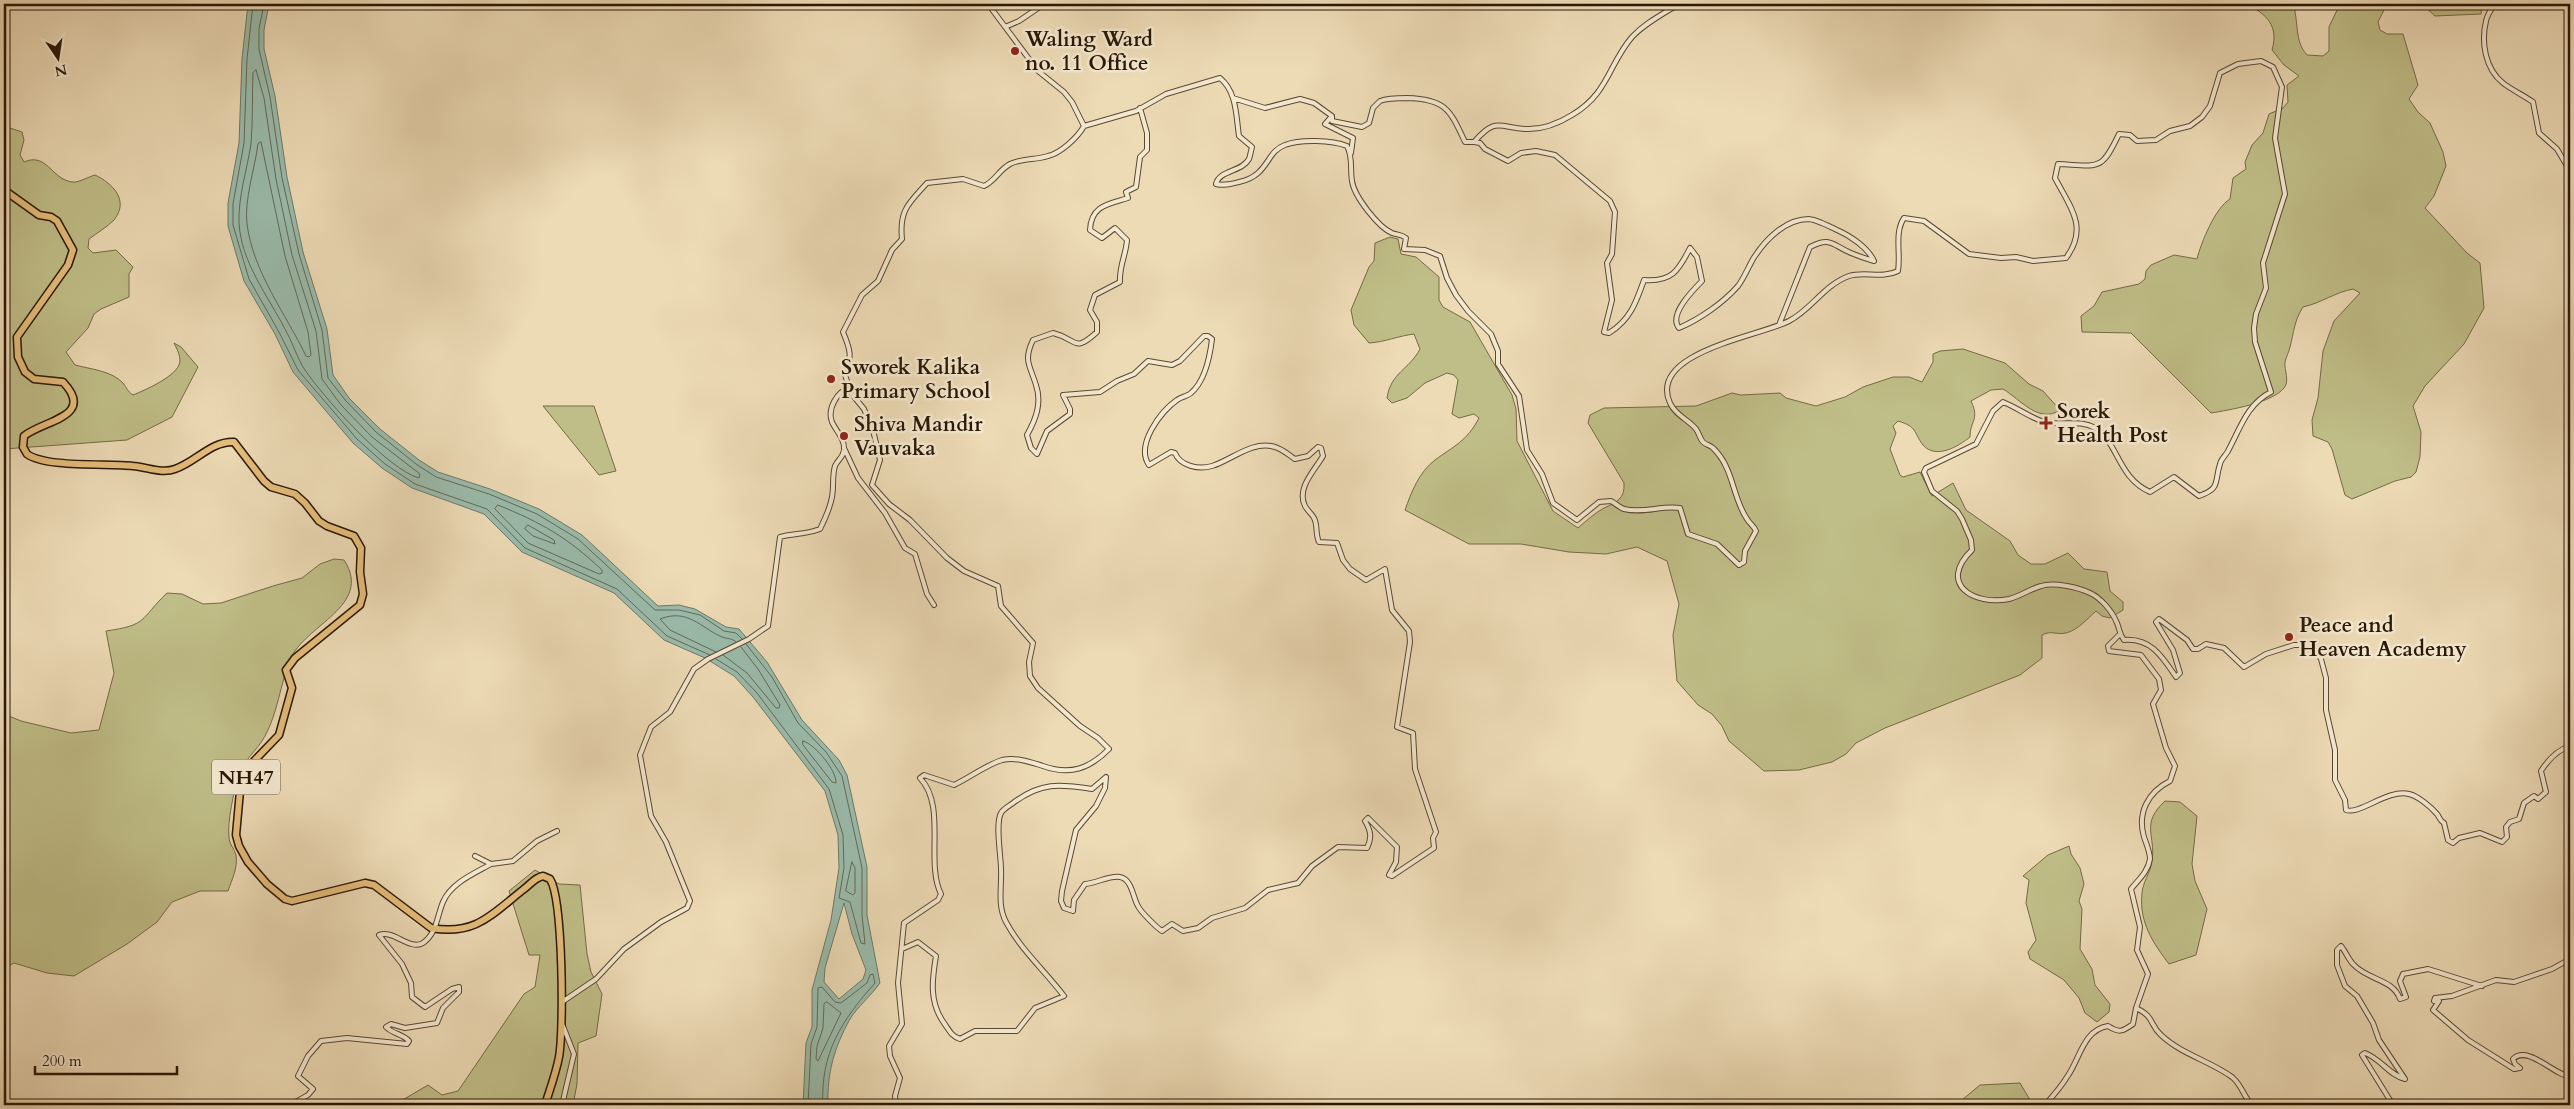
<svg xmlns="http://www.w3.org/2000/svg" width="2574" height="1109" viewBox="0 0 2574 1109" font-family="Cardo,serif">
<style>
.green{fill:#c0be88;stroke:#756a46}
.water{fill:#9abbab;stroke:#6d7969;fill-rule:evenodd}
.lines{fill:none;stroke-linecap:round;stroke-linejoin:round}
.shore{stroke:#626958;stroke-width:1}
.minor-casing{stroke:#5b4831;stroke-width:6}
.trunk-casing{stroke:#2a1705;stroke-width:9}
.minor{stroke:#f3e8d0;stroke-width:4}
.trunk{stroke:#e6be7b;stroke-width:6}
.poi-dot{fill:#8f2418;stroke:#f3e8d0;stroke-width:2}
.labels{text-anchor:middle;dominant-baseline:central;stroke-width:5;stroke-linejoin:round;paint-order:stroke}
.shield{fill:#f3e8d0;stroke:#665642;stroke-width:1}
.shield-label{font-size:20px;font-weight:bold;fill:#2a1705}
.poi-label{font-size:21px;font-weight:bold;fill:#2a1705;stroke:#f3e8d0;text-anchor:start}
</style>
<rect width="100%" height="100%" fill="#eddbb6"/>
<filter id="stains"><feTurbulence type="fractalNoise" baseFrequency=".004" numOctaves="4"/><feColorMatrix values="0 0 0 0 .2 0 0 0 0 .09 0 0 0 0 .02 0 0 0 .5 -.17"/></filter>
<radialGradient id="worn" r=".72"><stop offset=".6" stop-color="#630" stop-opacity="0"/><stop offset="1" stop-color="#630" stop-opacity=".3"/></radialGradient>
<path class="green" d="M2246,4H2293C2299,21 2294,41 2307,55L2323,56L2329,51V27L2340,4H2385V8L2378,22L2380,30L2387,34H2403L2418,85L2409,99L2418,112L2430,123L2443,152L2446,166L2434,196L2425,208L2467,253L2480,263L2484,308L2464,344L2425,386L2413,406L2421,432L2420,457L2416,472L2411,477L2395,481L2352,499L2345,495L2332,449L2328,442L2313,436L2312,420L2318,398L2323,351L2334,321L2360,293L2353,289C2336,292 2321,303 2303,307C2294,321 2294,332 2290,347C2289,352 2286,357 2285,362C2284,370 2290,381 2284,388C2272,403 2229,410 2211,413L2131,333L2082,332L2081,316L2094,306L2102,292L2139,284L2145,279L2146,271L2151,265L2174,255L2197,259C2201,243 2215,208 2230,199L2233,178L2246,169L2245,162L2252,145L2263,133L2269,114L2283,108L2288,102L2287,85L2299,76L2284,65L2272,50C2279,26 2267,14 2246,4Z
M2422,4H2482L2481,14L2435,16Z
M4,126L22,132L24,140L20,155L24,162C47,152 51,179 72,182C78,183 88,177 95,175C112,183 130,200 114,220C107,227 97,233 89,239L88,248L93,253L116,250L133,267L129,274V297L101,309L94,314L88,328L66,352L75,365C90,369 112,371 123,383C127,388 127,391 133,395C145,390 173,378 179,365C182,358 177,349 174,343L181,347L198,367L172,417L127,440L4,449Z
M1390,237L1398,239L1401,254L1416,257L1439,277V300L1443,307L1470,322L1512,395L1516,409L1517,441L1553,511L1578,528C1586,521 1595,513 1604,508C1617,502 1625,499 1624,483L1588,423L1590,415L1604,408L1696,406L1732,393L1741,395L1780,393L1786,398L1816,406L1845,397L1863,387L1893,377H1909L1922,382L1933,362V354L1940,351L1963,349L2005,363L2029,384L2043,391L2060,410C2039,424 2021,400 2003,389L1991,390L1971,401C1980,420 1970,420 1970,437C1959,446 1936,460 1923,445C1913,432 1918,427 1898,421L1893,426L1896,433L1890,449L1900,475L1903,477L1920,472L1932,496L1953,483L1966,510L2010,541L2018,555L2031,564H2045L2068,553L2084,569L2107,572L2110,591L2123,602V610L2110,618L2102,616L2096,611C2087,619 2078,630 2066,633C2056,635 2051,630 2042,635V658L2020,675L1885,728L1856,743L1846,754L1832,762L1799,770L1764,771L1729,741L1722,726L1712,714L1698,705L1677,681L1673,635L1679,604L1667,561L1637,547L1606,554L1569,552L1521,544H1469L1405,510C1411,493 1419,472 1435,460C1454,446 1467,441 1479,418L1474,414L1459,418L1452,414L1458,380L1454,375L1447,373L1425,383L1407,398L1392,403L1387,398C1391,372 1409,370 1420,349L1414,334C1398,336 1385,342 1369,343L1354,325L1351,310L1369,267L1374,261L1375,243Z
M543,406H594L616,471L599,475Z
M334,559L344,560C374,606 304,625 290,660C280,685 278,712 265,736C257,751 243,760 238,777C234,791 227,823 229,837C229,844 234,848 236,855C238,868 232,879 228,891H200L172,902L157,922L127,944L74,976L47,973L14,963L4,968V714L21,721L71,733L99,730L114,673L106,631C148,625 139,620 167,593L182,594L203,604L221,603L273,586L302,578L320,564Z
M2165,801L2180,802L2197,816L2192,864L2195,881L2207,909L2196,955L2169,964C2153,943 2139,922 2142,894C2142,883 2151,872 2152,861C2156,835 2140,824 2165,801Z
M2069,846L2071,854L2080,868L2084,884L2079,901L2082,909L2080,949L2092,969L2095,985L2110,1004L2109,1012L2097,1022L2085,1013L2079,998L2064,980L2030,959L2028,952L2036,940L2026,903L2029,880L2023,876L2048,855Z
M535,870L559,884L580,885L587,954L591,972L602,994L596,1036L578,1043L577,1084L573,1105H394L428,1085L442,1095L458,1091L524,994L535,987L540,955H529L509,891Z
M2020,1083L2033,1105H1956L1980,1085Z"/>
<path class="water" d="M248,4H269L264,30V49L275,96L287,177L303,252L327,329L333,375L349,398L380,429L419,460L438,472L490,489L539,509L582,535L658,606L679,605L695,609L726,627L739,629L767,662L802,720L839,760L847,775L867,867V915L880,983C871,996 858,1006 850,1019C834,1048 827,1073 828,1105H803L806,1043L812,1027V990L831,920L839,868L838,835L825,791L753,697L734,676L705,658L664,640L614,593L522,552L484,514L412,488L382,468L353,443L293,372L275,334L244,281L228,226V203L239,143L242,59ZM844,903L852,934L866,970L863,979L839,999L824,982L825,968Z"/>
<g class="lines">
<path class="shore" d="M253,4L247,59L244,143L233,204V225L249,279L279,332L298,370L357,439L385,464L415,484L487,509L525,548L617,589L667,636L710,655
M264,4L259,29V49L270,97L282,178L299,254L322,330L328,378L346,401L376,432L416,464L436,477L489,494L537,514L578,539L655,610H679L700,615L724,631L736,633L742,639
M256,70L264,98L276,179L292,255L316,331L322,379L341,405L372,437L420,474L419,478C388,470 321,395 303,367C296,355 292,341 285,329C268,296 241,262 239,223C238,197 247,170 251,144C253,120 252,97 253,73Z
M261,142L285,256L308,332L311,355L309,357L306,356C286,314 253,272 247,224C244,200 255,168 258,144Z
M498,505C542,523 567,537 602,570V573L599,574L528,543L495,509Z
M528,525L554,540L555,544L533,536L525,529Z
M716,652L670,630L660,619C688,608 701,628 722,637C727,639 732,638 736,642
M723,655L747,673L776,708H779L780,705L758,669L741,647
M716,659L737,672L757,693L829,789L843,835L844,868L839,898L850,902L861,943L865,944L862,915V868L842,776L826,752L798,723L772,677L746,644
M803,741C815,744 837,771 836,783L832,782L803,745Z
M852,862L855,868V893L853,895L846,891Z
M827,1002L841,1013L818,1061L816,1059L817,1046L823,1028L824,1004Z
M808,1105L811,1044L817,1027L818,988L822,987L835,1002L841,1003L867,983L870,975L873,974L875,983C842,1020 820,1053 823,1105"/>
<g class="minor-casing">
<path id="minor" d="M988,4L1038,71L1064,92L1072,102L1084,126L1136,111L1166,94L1220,78C1237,92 1236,116 1239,136L1252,147C1251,151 1250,156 1249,159C1242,172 1219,170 1216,184C1224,186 1231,184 1239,182C1270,175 1265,152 1285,145C1300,139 1332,140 1347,146C1353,157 1350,169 1352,181C1354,196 1378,227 1392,233C1397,235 1401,234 1406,238L1404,249L1425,250L1440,256L1447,278L1456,295L1468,311L1491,334L1498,351V364L1519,396L1527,450L1542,474L1553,503L1577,520L1599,502L1611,501C1615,503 1620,508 1624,509C1643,514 1662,505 1680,508L1688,534L1717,544L1739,565L1744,562L1745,551L1756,531C1754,526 1750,524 1747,519C1732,497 1734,468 1713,448C1710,445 1706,445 1703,442C1700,439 1699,433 1696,429C1688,419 1676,416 1670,403C1647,352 1761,336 1789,321C1811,310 1824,285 1849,276C1865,271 1882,279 1898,271C1901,253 1894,233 1904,218L1924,221L1969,254L2001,258L2016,257L2033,261L2066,258C2089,227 2070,207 2055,178L2058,164C2099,166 2101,172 2119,134L2130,135L2137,141L2156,140L2170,131L2190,126L2202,117L2210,106L2220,73L2238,64L2261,61L2273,67L2282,87L2275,138L2285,194L2263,263L2266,288L2256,314L2254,328L2255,342L2271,392C2247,404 2240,429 2228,451C2226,455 2221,459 2220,464C2214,483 2221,488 2199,496L2174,477L2150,492C2117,477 2119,443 2095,428C2080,419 2061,426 2045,422C2034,420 2016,407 2003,402L1993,411L1976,444L1926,468L1924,472L1932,491L1957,511L1962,519L1971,540L1972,550C1937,584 1974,606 2009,599C2021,596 2030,589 2041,586C2054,582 2077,587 2090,593C2101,598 2112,611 2117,623C2120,630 2119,634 2124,640C2151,638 2162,656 2176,677L2180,673L2173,650L2156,622L2159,619L2187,640L2193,649H2198L2206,644L2224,648L2244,667L2266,654L2294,645H2307L2315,650L2321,659L2326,678V710L2335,750V780L2345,800L2346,810C2360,815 2387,789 2409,794C2418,796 2431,807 2437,814C2440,818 2440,821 2444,823L2448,840L2453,843L2459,838L2480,833L2502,842L2507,837L2506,827L2510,822L2519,819L2524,803L2534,796L2538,799L2546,792L2541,771C2548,760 2557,750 2570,746
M2494,4C2492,9 2487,15 2486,21C2481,42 2485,69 2503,83C2512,90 2523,95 2533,102L2539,133L2557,149L2570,171
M1005,27L1019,21L1044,4
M1233,98L1265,108L1300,99L1314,103L1332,116L1325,124L1353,138L1351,153
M1332,117V121L1362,127L1369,123L1373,108L1380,101C1388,98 1398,98 1407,98C1446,99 1450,110 1465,142H1474C1496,117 1498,127 1525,129C1541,130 1559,123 1572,115C1609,93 1608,65 1632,37C1645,23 1663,14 1679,4
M1474,142L1480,143L1485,149L1508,161L1521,153L1536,151L1555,155L1610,201L1615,212L1612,254L1607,263L1612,300L1604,332L1609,333C1630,320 1636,303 1644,280C1671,282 1678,272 1690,248L1697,257L1702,281C1693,290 1668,315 1679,328C1700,319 1723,303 1738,286C1744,278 1748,268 1753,259C1765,240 1785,219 1809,219C1817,220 1829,226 1837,230C1851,236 1868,248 1874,261C1867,259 1858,256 1851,253C1832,245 1831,236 1810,247L1779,325
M844,448L858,478L885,513L905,548L915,554L927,594L934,605
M491,864L513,861L537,841L557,831
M902,949L918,942L936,956C932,980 929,1002 944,1023C949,1030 951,1036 960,1039L975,1031H1017L1035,1008L1064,996C1045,971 1021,950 1006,922C997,905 1002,887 1001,869C1001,856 995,824 1001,813C1003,809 1009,806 1013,803C1041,782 1059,784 1092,789L1106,777L1105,788L1096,806L1076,830L1062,891L1061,901L1064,908L1073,911L1074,900L1085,884C1097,883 1110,875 1120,877C1132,879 1133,898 1138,906C1140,911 1157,928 1162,931L1172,924L1183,931L1198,928L1212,918L1245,908L1268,890L1298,883L1312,866L1338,847L1367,848C1372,838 1371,831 1365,821L1368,818L1397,847L1396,862L1389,875L1392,876L1434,848L1433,838L1436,832L1415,769L1413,733L1397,727L1410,642L1409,631L1392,610L1385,569L1366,580L1350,569L1343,560L1337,543L1319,542C1315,534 1318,525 1314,518C1312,514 1307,510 1305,506C1296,488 1315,470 1323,456L1321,448L1318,447L1308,456L1295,459C1289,455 1282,449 1275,447C1252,440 1232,460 1212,466C1199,470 1180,466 1175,453L1171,452L1149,465C1135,445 1161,411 1177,400C1181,397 1188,396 1191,393C1205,381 1210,356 1212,339L1208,336H1204L1180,361L1172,365L1148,361L1134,374L1117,381L1100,392L1063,395L1070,409V414L1047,431L1037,454L1031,448L1027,435C1036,419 1042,403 1036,385C1030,365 1023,361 1033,340L1053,333C1078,339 1073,354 1097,332V322L1090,310L1095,295L1120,282C1119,266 1126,255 1127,240L1115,228L1102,238L1090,230C1091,205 1109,204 1128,198L1126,192L1136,187L1140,157L1147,150V133L1140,108
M2570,959L2552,969L2514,982L2496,980L2452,996L2435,998L2434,1001H2439L2433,1010L2468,1040L2514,1069L2520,1068L2515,1064L2513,1059C2528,1044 2556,1077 2570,1076
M562,1002L596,979L624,949L661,922L687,908L690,901L666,842L651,816L640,755L651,727L670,712L694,669L708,659L749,639L768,626L780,537C795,533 804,535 820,529C825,519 830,508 832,497C834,487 832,475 835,466C838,459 843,458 844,450C845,439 836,431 832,422C827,409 837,391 850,388
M2136,1008C2155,1017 2149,1024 2161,1035C2181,1054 2210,1061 2232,1077C2242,1085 2243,1096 2252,1105
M290,1105L308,1095L313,1089L298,1076L308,1056L321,1041L347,1038L407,1044L409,1041C403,1034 393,1034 386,1027L391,1024L405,1028L437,1023L443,1008L459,992V987L452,989L425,1007L412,997L411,983L402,964L379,935C393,929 410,951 423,943C437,933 437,916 443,902C451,883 475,873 491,864L475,856
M562,1105L574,1054L563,1026
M896,1105L895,1096L900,1078L890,1056L889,1046L902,1024L898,983L904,923L938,900L941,894C925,862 947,806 920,778L924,775L954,785C969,778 986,765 1002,760C1017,757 1030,762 1043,766C1071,776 1090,768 1109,749L1098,738L1080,726L1038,688L1030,676L1029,662L1033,643L1001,606L998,586L964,571L947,558L910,520L889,504L872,485L880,460L873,430L864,409L851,393L845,375C852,356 851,351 843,332L862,295L878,281L892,250L902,239C899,210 909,203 927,183L963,179L984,186C995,181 999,170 1010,164C1022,158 1036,160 1048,156C1061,153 1078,137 1084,126
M2045,1105C2053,1096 2061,1087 2067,1077C2080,1059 2083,1030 2108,1026C2119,1033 2122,1032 2133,1024L2136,1008L2148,974L2137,950L2140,927L2131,889C2138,880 2148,872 2150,859C2150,852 2146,843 2144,837C2137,813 2148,792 2170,781L2175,766L2166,748L2153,704L2161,690L2159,679L2141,655L2109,651L2108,646L2119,635
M2393,1105L2362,1055L2365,1053C2381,1059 2389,1075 2405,1079L2379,1040L2373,1023L2357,996L2345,986L2337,965V950L2341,946C2346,952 2349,961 2354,965C2368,980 2393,979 2400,999L2406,997L2400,981L2403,974L2428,969L2482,986"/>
</g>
<g class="trunk-casing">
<path id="trunk" d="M4,190L39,215L51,217L57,221L73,250L68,265L17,337L18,357L25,372L34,379L63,382C96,417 44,420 24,436L23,447L27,454C46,468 108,463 133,466C147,467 162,474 175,469C196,462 211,441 234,442L264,481L271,487L295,494L305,503L319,521L327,526L354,536L361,548L360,572L363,594L360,605L295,658L286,670L292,688L279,735L254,761L240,791L236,835L239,846L248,862L267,884L285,899L292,901L365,883L374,885L431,928C476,936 492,914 524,889C531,884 534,878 543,876L550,879C563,899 564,1030 559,1057C556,1073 550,1089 545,1105"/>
</g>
<use href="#minor" class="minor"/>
<use href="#trunk" class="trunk"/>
</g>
<g class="poi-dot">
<circle cx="1015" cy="51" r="5"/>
<circle cx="831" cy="379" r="5"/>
<path d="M2043.5 415.5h5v5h5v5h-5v5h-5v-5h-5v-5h5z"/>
<circle cx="844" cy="436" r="5"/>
<circle cx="2289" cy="637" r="5"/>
</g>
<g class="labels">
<rect class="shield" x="212" y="759.5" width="68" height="35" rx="4"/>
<g class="shield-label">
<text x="246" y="777">NH47</text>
</g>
<g class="poi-label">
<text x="1025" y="39">Waling Ward<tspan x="1025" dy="24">no. 11 Office</tspan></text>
<text x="841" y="367">Sworek Kalika<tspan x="841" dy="24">Primary School</tspan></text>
<text x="2057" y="411">Sorek<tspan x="2057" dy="24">Health Post</tspan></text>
<text x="854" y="424">Shiva Mandir<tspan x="854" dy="24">Vauvaka</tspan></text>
<text x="2299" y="625">Peace and<tspan x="2299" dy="24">Heaven Academy</tspan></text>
</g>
</g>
<rect width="2574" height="1109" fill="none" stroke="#eddbb6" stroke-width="20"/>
<rect x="5" y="5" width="2564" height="1099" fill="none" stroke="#2a1705" stroke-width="2.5"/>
<rect x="10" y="10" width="2554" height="1089" fill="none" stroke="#2a1705"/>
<g transform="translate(58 58) rotate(167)" stroke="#f3e8d0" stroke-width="4" paint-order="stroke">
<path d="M0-4L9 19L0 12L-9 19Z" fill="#2a1705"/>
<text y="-8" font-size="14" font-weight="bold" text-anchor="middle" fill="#2a1705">N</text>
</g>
<path d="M35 1066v8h142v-8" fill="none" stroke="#2a1705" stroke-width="2.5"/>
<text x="42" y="1066" font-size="15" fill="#2a1705" stroke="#f3e8d0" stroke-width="4" paint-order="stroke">200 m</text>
<rect width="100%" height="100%" filter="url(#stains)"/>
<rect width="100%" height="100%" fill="url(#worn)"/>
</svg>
